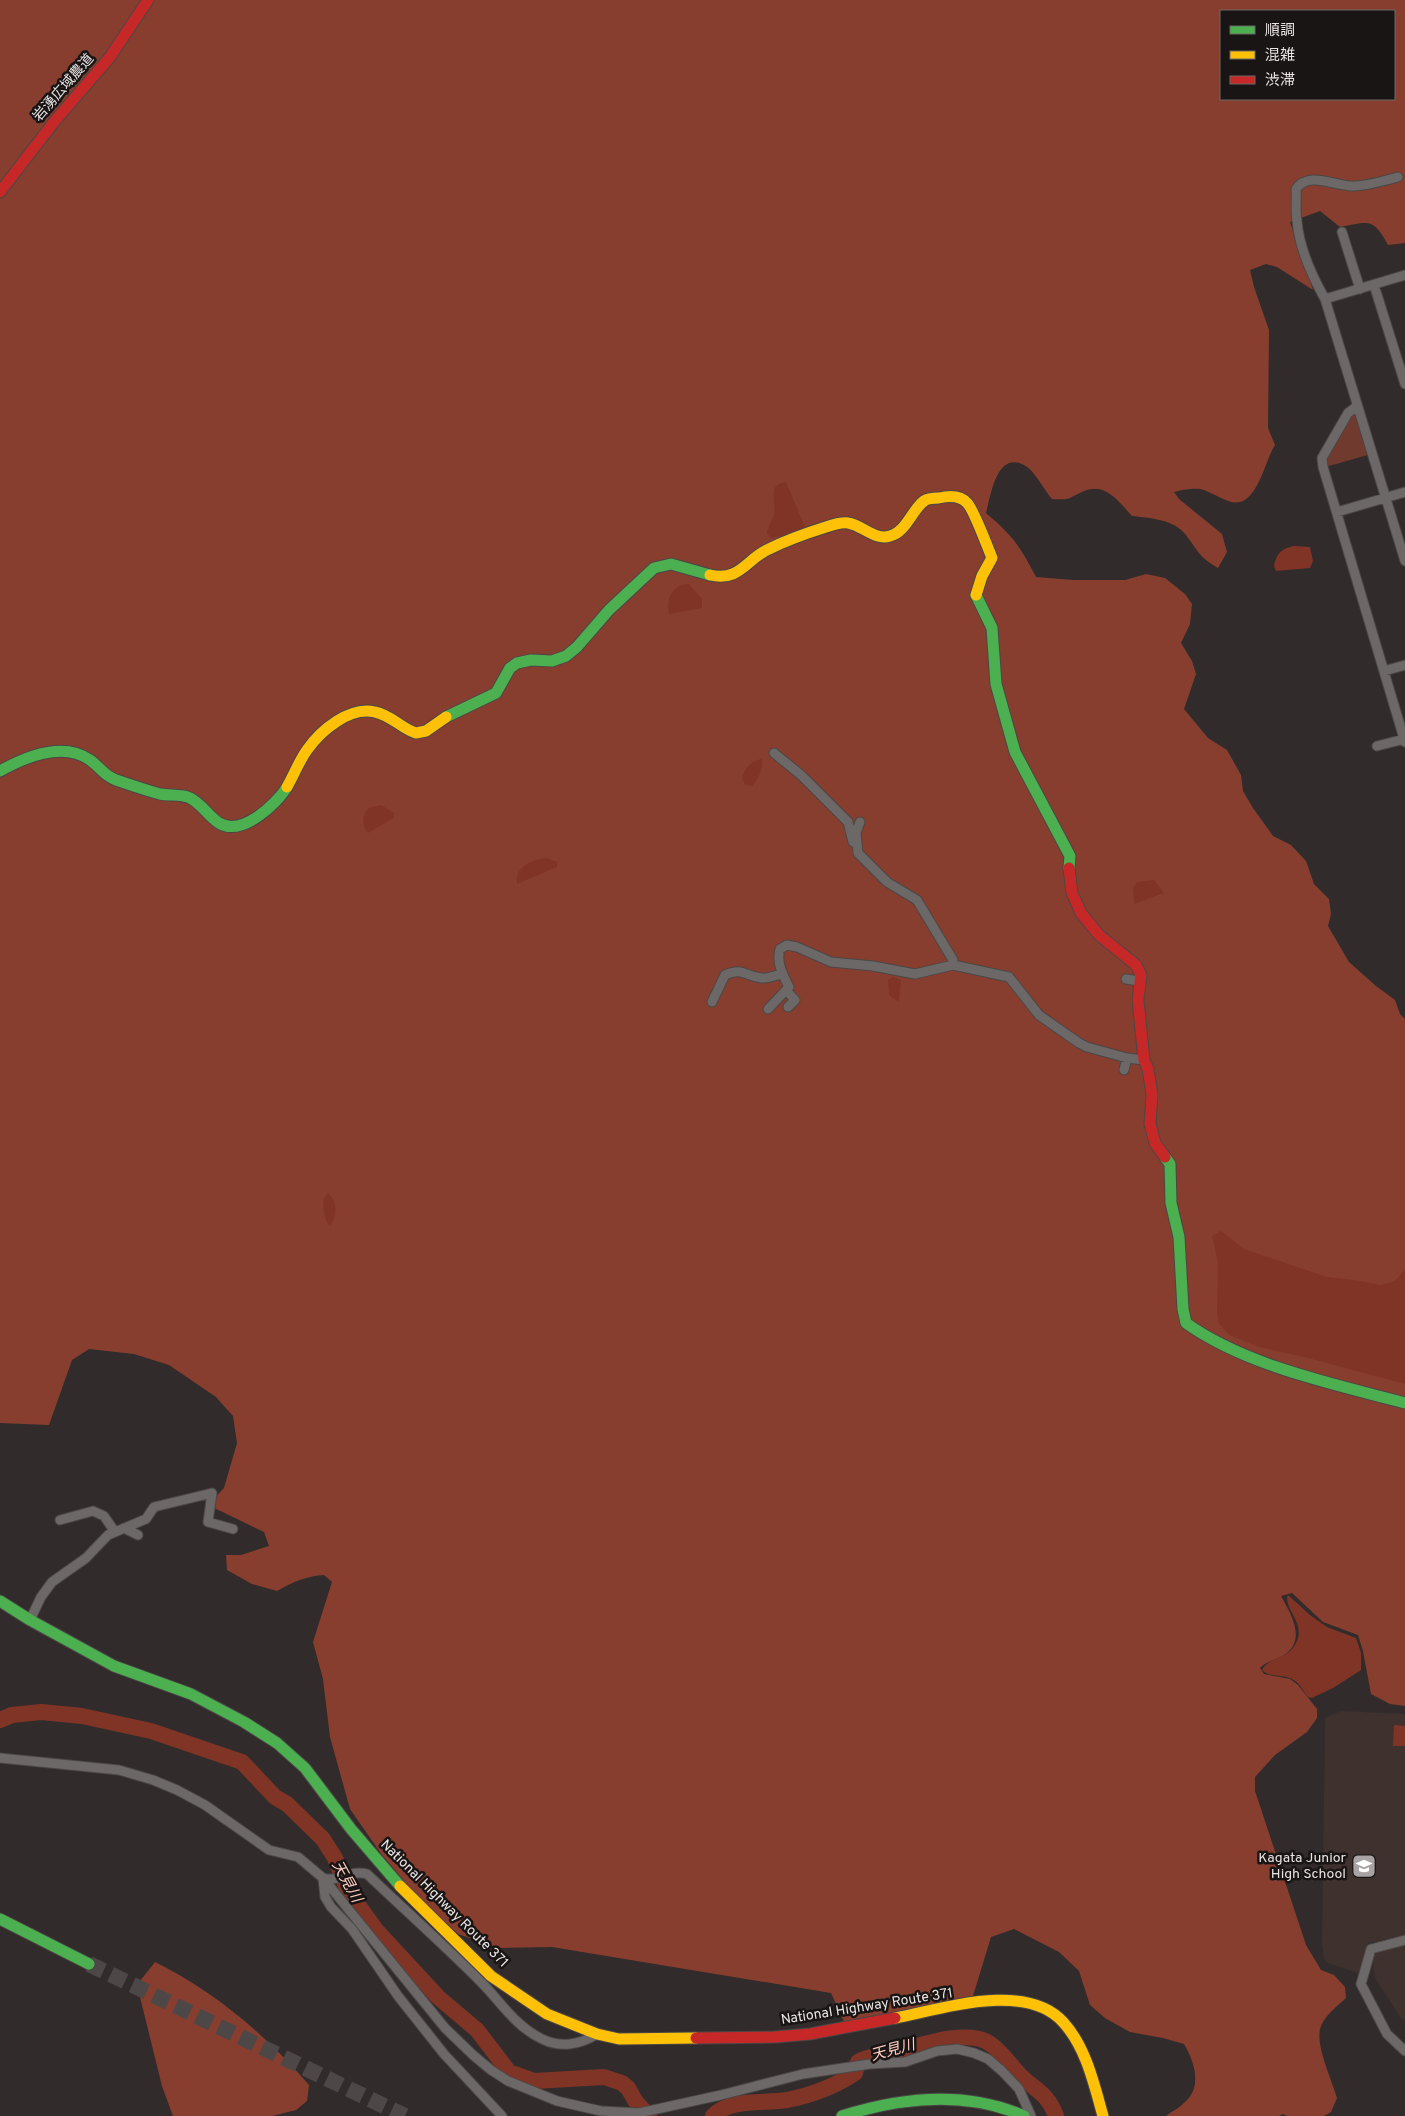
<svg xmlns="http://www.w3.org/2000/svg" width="1405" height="2116" viewBox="0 0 1405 2116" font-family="Overpass,'Noto Sans JP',sans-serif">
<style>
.built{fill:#3f312e}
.green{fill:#713a2e}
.forest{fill:#883e2f;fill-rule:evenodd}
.water{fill:#803426}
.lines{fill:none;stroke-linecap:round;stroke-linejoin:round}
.river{stroke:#803426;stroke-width:16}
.highway-tunnel{stroke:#4d4847;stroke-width:16;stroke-dasharray:16 8;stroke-linecap:butt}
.street-casing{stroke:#4b4746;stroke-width:11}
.fast-casing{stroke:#4b4746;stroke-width:13}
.slow-casing{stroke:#4b4746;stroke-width:13}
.jam-casing{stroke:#4b4746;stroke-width:13}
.street{stroke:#6b6867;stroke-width:9}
.fast{stroke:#4caf50;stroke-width:11}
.slow{stroke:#ffc107;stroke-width:11}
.jam{stroke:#c62828;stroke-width:11}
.labels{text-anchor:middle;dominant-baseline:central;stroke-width:5;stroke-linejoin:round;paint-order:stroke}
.street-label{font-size:14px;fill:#e9e4e3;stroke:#181514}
.poi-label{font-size:14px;fill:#e9e4e3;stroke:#181514;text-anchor:end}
.water-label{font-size:15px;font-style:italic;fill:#ffcdc2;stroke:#181514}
</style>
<rect width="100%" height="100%" fill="#312c2b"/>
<path class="built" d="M1341,1711L1405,1714V1935L1368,1943L1358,1973L1328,1963L1324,1959L1322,1945L1325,1722L1326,1717Z
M1405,1944V2020L1401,2018L1375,1978L1372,1957L1380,1950Z"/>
<path class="green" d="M1357,407L1371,454L1329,466L1324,464L1326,452Z"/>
<path class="forest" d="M0,0H1405V243L1388,245C1373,217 1369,222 1340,227L1320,211L1290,222L1313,290L1277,267L1266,264L1250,270L1254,287L1269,330L1268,428L1275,445C1267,458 1264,474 1256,487C1240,515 1225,498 1204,490C1197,487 1181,490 1174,492L1179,499L1222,534L1227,552L1218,568C1199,557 1198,551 1186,535C1174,519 1149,518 1132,516C1118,501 1105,481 1082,492C1066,499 1072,500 1052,499C1045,491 1035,472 1027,467C997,447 991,495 986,513C1013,536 1020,546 1036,577L1073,580H1125L1146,574L1165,578L1185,594L1192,604L1190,624L1181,643L1192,661L1196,674L1184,709L1208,738L1227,750L1241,775L1243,791L1253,808L1273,836L1291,845L1306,861L1314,884L1329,899L1331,914L1328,926L1349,962L1376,986L1395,1000L1400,1014L1405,1019V1706L1390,1704L1371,1694L1363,1651L1358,1635L1323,1622L1292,1593L1281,1596C1291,1614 1307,1640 1284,1655C1276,1660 1267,1661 1260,1668L1264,1674L1290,1679L1298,1685L1317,1709V1718L1307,1732L1275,1755L1255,1777V1791L1306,1945L1321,1970L1334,1975L1345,1987L1346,1998C1337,2006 1323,2017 1320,2029C1316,2047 1332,2080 1337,2098L1331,2112L1324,2116H1287L1283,2114L1279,2116H1166C1172,2111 1180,2108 1185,2102C1203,2086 1194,2061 1184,2044L1163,2038L1130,2032L1105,2018L1090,2005L1079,1971L1059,1952L1014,1929L991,1937L973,1996L845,2024L831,1993L552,1947L499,1948L458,1934L417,1896L382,1855L350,1809L330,1737L323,1679L313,1642L332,1582L324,1575C306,1576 293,1582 277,1591L252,1584L227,1570L226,1555H241L269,1546L264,1532L208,1505L224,1488L237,1443L233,1416L216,1397L169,1365L134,1354L89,1349L72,1360L49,1425L0,1423ZM1221,11H1394V99H1221Z
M155,1962C214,1991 266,2035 309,2085L307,2101L296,2110L272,2116H173L162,2086L138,1989L140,1981Z"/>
<path class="water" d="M786,482L805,527L798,532L771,538L767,533C768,527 772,521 774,514C777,502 766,484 786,482Z
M1294,546L1310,547L1313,561L1310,568L1276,571L1274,566C1277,553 1281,549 1294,546Z
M689,584L702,599V608L669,614C666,599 672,584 689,584Z
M762,759C764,768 758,779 752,786L745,785L742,778C745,767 751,761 762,759Z
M381,805L394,813V818L368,833C363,828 361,814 368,809C371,806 377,806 381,805Z
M547,858L557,862V867L517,884C514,867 532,859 547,858Z
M1154,880L1164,893L1134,904L1133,888L1137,882Z
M893,977L901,980L899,1002L889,995L888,980Z
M328,1193C338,1200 337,1218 330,1226C323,1220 323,1207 324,1198Z
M1221,1231L1244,1249L1327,1277L1355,1280L1381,1285L1395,1281L1405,1269V1384L1308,1358L1259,1347L1229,1335L1219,1324L1217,1313L1218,1263L1212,1236Z
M1288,1595L1310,1615L1327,1627L1356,1638L1361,1653V1670L1333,1688L1312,1698L1308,1697C1303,1691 1300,1683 1292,1679C1282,1674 1270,1678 1262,1670C1269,1655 1290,1662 1298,1638C1303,1621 1283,1607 1288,1595Z
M1394,1725L1405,1726V1746H1393Z"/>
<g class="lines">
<path class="river" d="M0,1720L12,1715L41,1712L82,1716L151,1731L242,1762L275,1797L287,1804L323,1839L335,1858L348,1891L376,1930L438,1997L477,2030L509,2072L534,2081L604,2077L622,2083L628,2088L636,2102L649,2116
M713,2116C731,2098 764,2104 787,2100C812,2095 834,2087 855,2073L858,2062C869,2056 880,2056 892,2053C916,2047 966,2028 989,2043C1003,2052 1012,2068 1024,2079C1039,2092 1049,2096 1056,2116"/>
<path class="highway-tunnel" d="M89,1964L405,2116"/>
<g class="street-casing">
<path id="street" d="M1398,177C1384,181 1370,185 1355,186C1336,187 1309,170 1296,189C1297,200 1295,210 1297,221C1299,247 1312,276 1325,299L1405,561
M1342,232L1360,289
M1374,285L1405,384
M1325,299L1405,275
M1357,406L1348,413L1322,458L1323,467L1405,742
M1337,512L1405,492
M1384,671L1405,665
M1377,746L1404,739
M774,753L801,775L848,822L853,842
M860,822L856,833L858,853L887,882L917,900L953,960V965
M1126,979L1139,981
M786,990L795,1000L788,1007
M712,1002L725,975C742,967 745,976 761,978C768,979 775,975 782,974
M768,1009L789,987C783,975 776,963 780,949L787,945L797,947L831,962L873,966L915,974L953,965L1009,977L1039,1015L1079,1043L1087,1047L1127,1058L1144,1060
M1124,1070L1127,1058
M60,1520L93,1511L104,1516L115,1532
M124,1528L138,1535
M30,1620L41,1597L52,1582L86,1558L108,1535L146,1519L154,1507L212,1493L208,1522L233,1529
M0,1758L119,1770L153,1780L177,1790L205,1805L269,1850L298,1857L323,1878L445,2028L473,2055L491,2070L508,2081L557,2101L601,2111L639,2113L721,2095L803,2074L870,2064L905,2062L937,2051L957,2049L974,2053L988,2059L1002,2071L1019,2089L1031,2116
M323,1878C338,1883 351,1869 367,1874C405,1910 444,1945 481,1982C500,2001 516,2027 542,2039C560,2048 580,2045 597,2034
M323,1879L325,1897L331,1907L352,1929L398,1996L444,2054L502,2116
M1405,1940L1371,1949L1361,1984L1387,2034L1405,2051"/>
</g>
<g class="fast-casing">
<path id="fast" d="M976,595L992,628L996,684L1015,752L1070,856L1069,868
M446,717L496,693L510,668L517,663L531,660L552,661L566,656L577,647L609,610L654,568L671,564L710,575
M0,771C25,757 63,741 90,760C100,767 104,776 116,780C131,785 145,790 160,794C170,796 181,794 190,798C202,804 208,816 219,823C241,837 276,805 287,787
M1165,1157L1170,1164L1171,1203L1179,1237L1183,1309L1186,1323C1246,1366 1334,1384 1405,1403
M0,1601L30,1620L114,1666L191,1694L244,1722L277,1743L305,1768L351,1829L400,1886
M0,1919L89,1964
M842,2116C902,2097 965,2090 1024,2116"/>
</g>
<g class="slow-casing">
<path id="slow" d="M710,575C740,582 746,559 769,549C787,540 807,533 826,527C832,525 842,522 848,523C862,525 875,541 890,536C906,532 912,510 924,501C928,498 934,498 939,498C948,496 960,495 967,503C973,508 988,548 992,558L982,576L976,595
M287,787C294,775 299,761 307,750C321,730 350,706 375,712C391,715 402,729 416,733L426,731L446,717
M400,1886L491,1976L547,2014L597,2034L619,2039L696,2038
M895,2018C942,2009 1026,1981 1063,2022C1086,2047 1094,2084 1103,2116"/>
</g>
<g class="jam-casing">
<path id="jam" d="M0,192L54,122L110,57L148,0
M1069,868L1072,893L1081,913L1099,935L1136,965L1141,975L1138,1000L1144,1060L1148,1069L1152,1095L1150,1124L1155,1143L1165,1157
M696,2038L775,2037L810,2034L895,2018"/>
</g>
<use href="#street" class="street"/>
<use href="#fast" class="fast"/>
<use href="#slow" class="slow"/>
<use href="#jam" class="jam"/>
</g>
<defs>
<g id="school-square" transform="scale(1.25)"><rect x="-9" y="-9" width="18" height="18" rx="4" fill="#a9a4a3" stroke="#181514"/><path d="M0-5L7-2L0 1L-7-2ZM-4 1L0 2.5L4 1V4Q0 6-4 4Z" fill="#fff"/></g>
</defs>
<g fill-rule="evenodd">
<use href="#school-square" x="1364" y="1866"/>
</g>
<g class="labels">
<g class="street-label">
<text transform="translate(64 88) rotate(-49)">岩湧広域農道</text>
<text transform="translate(444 1904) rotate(45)">National Highway Route 371</text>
<text transform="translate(867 2007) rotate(-9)">National Highway Route 371</text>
</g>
<g class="poi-label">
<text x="1346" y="1858">Kagata Junior<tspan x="1346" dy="16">High School</tspan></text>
</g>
<g class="water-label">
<text transform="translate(346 1882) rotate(61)">天見川</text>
<text transform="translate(893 2051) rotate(-15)">天見川</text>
</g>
</g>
<rect x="1220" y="10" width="175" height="90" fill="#181514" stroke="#6c6867"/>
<rect x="1230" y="26" width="25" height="8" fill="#4caf50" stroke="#6c6867"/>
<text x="1265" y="35" font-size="15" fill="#e9e4e3">順調</text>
<rect x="1230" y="51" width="25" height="8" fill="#ffc107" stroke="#6c6867"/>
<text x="1265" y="60" font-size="15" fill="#e9e4e3">混雑</text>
<rect x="1230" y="76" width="25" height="8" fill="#c62828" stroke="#6c6867"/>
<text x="1265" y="85" font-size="15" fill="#e9e4e3">渋滞</text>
</svg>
